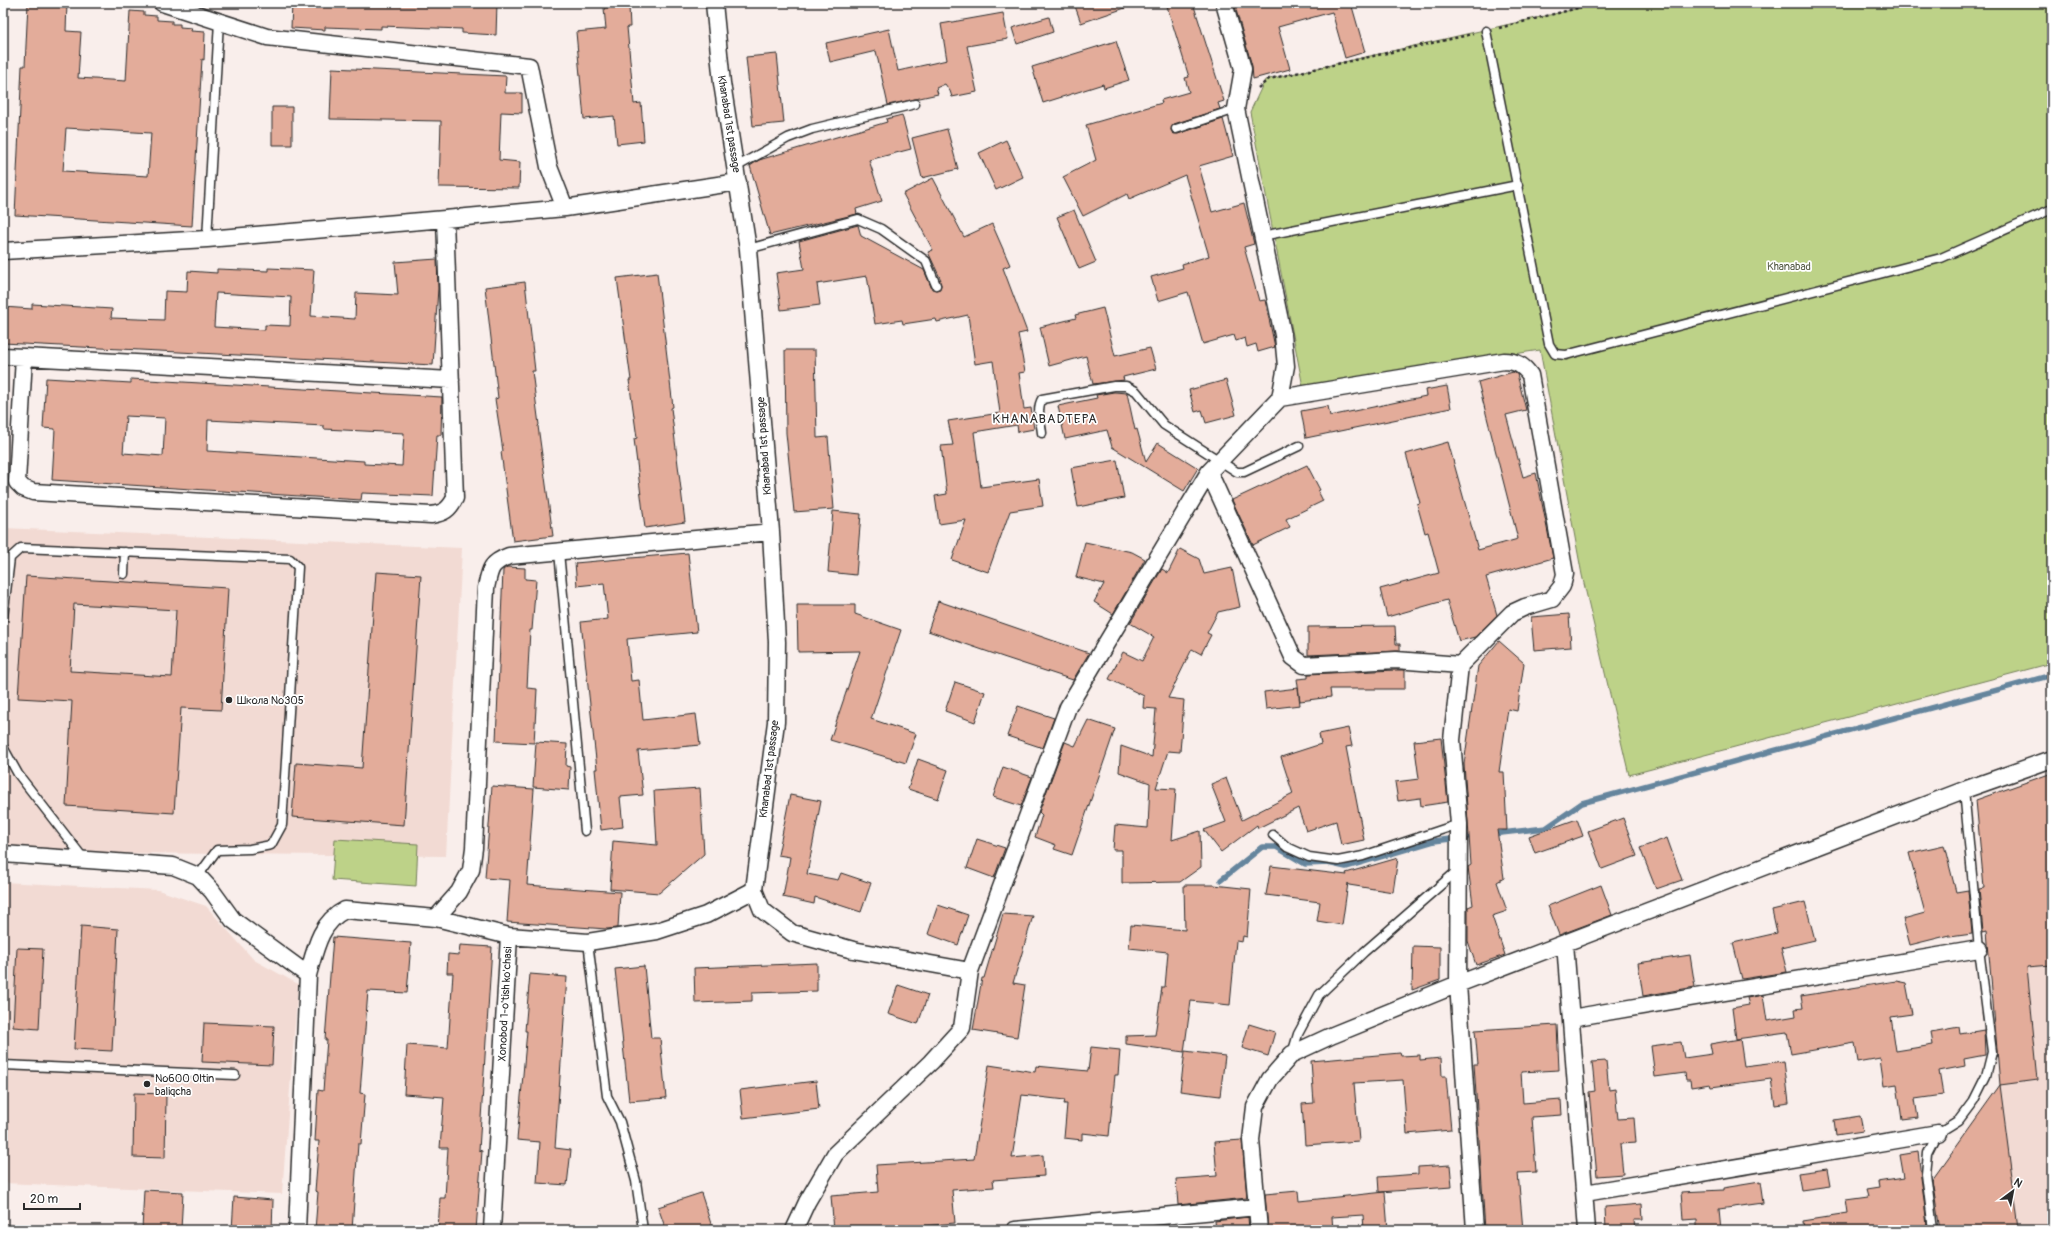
<svg xmlns="http://www.w3.org/2000/svg" width="2055" height="1233" viewBox="0 0 2055 1233" font-family="Pangolin,sans-serif">
<style>
.built{fill:#f2dad3}
.green{fill:#bdd288;stroke:#747e5a}
.lines{fill:none;stroke-linecap:round;stroke-linejoin:round}
.stream{stroke:#65859d;stroke-width:5.5}
.building{fill:#e3ac9a;stroke:#2b2b2b;fill-rule:evenodd}
.service-casing{stroke:#2b2b2b;stroke-width:11}
.minor-casing{stroke:#2b2b2b;stroke-width:19}
.path{stroke:#2b2b2b;stroke-width:2.5;stroke-dasharray:3 3;stroke-linecap:butt}
.service{stroke:#fff;stroke-width:8}
.minor{stroke:#fff;stroke-width:16}
.poi-dot{fill:#2b2b2b;stroke:#fff;stroke-width:1.5}
.labels{text-anchor:middle;dominant-baseline:central;stroke-width:3.5;stroke-linejoin:round;paint-order:stroke}
.street-label{font-size:11px;fill:#2b2b2b;stroke:#fff}
.park-label{font-size:11px;fill:#575d47;stroke:#fff}
.poi-label{font-size:11px;fill:#2b2b2b;stroke:#fff;text-anchor:start}
.quarter-label{font-size:13px;letter-spacing:1px;fill:#2b2b2b;stroke:#fff}
</style>
<rect width="100%" height="100%" fill="#f9eeeb"/>
<filter id="ink" filterUnits="userSpaceOnUse"><feTurbulence type="fractalNoise" baseFrequency=".025" numOctaves="2"/><feDisplacementMap in="SourceGraphic" scale="8" xChannelSelector="R" yChannelSelector="G"/><feConvolveMatrix kernelMatrix="1 2 1 2 8 2 1 2 1" color-interpolation-filters="sRGB"/></filter>
<g filter="url(#ink)">
<path class="built" d="M3,528L462,548L446,856L3,852Z
M2052,773V1230H1940L1934,1178L2000,1085L1976,800Z
M3,882L158,890L206,906L254,960L298,984L282,1194L3,1183Z"/>
<path class="green" d="M1602,3H2052V663L1629,775L1582,575L1540,350L1303,387L1250,112L1265,80Z
M335,839L418,844L416,886L332,880Z"/>
<g class="lines">
<path class="stream" d="M1492,834L1546,828L1582,803L2052,675
M1221,880L1262,847H1276L1305,864L1328,863L1346,867L1434,841L1475,836"/>
</g>
<path class="building" d="M28,3H67L66,31L81,32L78,78L126,81L130,11L144,12V15L157,16V20L172,21V24H180V27L192,28L191,31L205,32L204,60L202,59L192,226L15,215L22,66H25ZM66,128L151,133L148,176L63,171Z
M292,3H497L496,35L462,33V29L381,26V29L325,27V30L291,28Z
M1074,3H1131V6L1081,23Z
M1166,3H1193L1224,101L1218,103L1220,109L1174,124L1171,130L1173,133L1178,134L1223,119L1233,156L1199,166L1212,212L1244,203L1254,244L1244,247L1259,301L1265,300L1275,347L1258,352L1256,344L1247,347L1245,338L1236,341L1234,335L1203,344L1188,292L1158,301L1151,277L1183,268L1182,264L1209,256L1185,175L1129,199L1127,194L1083,216L1063,177L1096,160L1086,125L1162,103L1161,100L1189,92L1185,78L1189,77Z
M1234,3H1351L1365,52L1345,58L1332,12L1278,27L1290,69L1253,79L1252,66Z
M629,6L630,27H627L634,104L641,103L644,141L617,144L614,116L584,119L576,32L606,29L604,8Z
M1003,13L1008,39L967,46L977,92L952,97L950,91L945,84L936,88L938,94L888,105L876,51L830,62L826,43L889,29L898,71L947,60L941,24Z
M1049,17L1053,32L1017,44L1012,28Z
M1116,41L1129,80L1104,88L1103,84L1043,103L1032,67Z
M777,54L784,123L753,126L746,57Z
M332,68L506,76L505,93H522V113L501,112L499,160L520,162L519,188L439,187L441,121L330,119Z
M272,107H292V145H272Z
M902,115L911,149L869,160L882,201L856,209L857,214L770,235L750,166L759,160L887,122L886,119Z
M947,129L958,169L922,178L912,138Z
M1006,140L1023,177L996,190L979,153Z
M933,178L964,237L992,224L1010,265L1003,268L1027,332L1018,334L1025,372L1019,373L1024,409L1031,408L1034,429L1018,432L1017,425L974,432L981,487L1039,479L1043,506L1010,511L988,572L952,560L966,520L939,524L935,496L947,494L941,446L953,445L948,421L1000,413L993,361L975,364L968,315L937,322L936,319L903,324L902,320L875,324L867,276L817,284L820,305L781,310L776,273L804,269L799,241L858,225L861,236L924,270L932,289L936,290L940,289L941,285L939,279L941,280L928,252L933,250L903,194Z
M1074,210L1096,262L1079,269L1057,217Z
M437,259L438,288L433,365L3,343V307L32,309V304L112,309L111,318L164,320L165,291L187,292L188,271L217,273V269L268,271V268L314,270L311,316L355,319L356,293L398,295L395,262ZM216,293L291,297L290,326L265,325V330L214,327Z
M657,273L673,407L671,408L685,522L645,528L634,439L637,438L629,380H631L617,278Z
M525,282L535,371H532L539,425L538,426L553,536L513,541L501,452L503,451L495,399L498,398L485,287Z
M1103,308L1115,356L1150,348L1156,369L1123,377L1124,380L1093,384L1086,356L1049,366L1040,327L1076,318L1075,315Z
M785,350H815L817,438L828,437L834,509L794,512L786,433Z
M1513,372L1517,374L1526,410L1506,415L1523,477L1536,473L1553,558L1486,577L1497,615L1475,637L1459,641L1447,600L1387,617L1380,589L1439,573L1428,532L1425,533L1417,504L1420,503L1406,454L1448,442L1478,550L1518,539L1478,382Z
M46,378L131,383V379L442,397L441,435H437L433,496L362,493L361,500L52,480L55,429L43,428ZM126,416L165,418L163,456L123,453ZM208,420L324,426V429L404,433L402,466L364,464V461L207,451Z
M1226,380L1236,415L1206,423L1202,410L1195,412L1189,390Z
M1447,386L1451,408L1306,438L1301,411L1328,406L1330,416L1426,396L1425,390Z
M1114,392L1127,393L1135,430L1137,429L1146,462L1158,443L1198,468L1184,491L1112,447L1107,430L1065,439L1058,406L1097,398L1096,395Z
M1117,460L1124,498L1078,507L1071,468Z
M1307,465L1320,490L1318,491L1323,501L1286,519L1290,527L1253,545L1232,500Z
M833,511L861,514L856,575L828,572Z
M1085,542L1132,552L1145,559L1113,614L1094,602L1104,584L1076,577Z
M1180,549L1199,559L1204,574L1232,568L1240,607L1218,612L1207,633L1211,635L1201,654L1192,649L1168,698L1184,700L1180,752L1168,751L1156,788L1176,789L1172,840L1200,831L1201,867L1180,882L1122,883V850H1113L1115,825L1148,828L1150,783L1119,772L1121,746L1152,757L1156,709L1143,708L1144,696L1109,679L1123,652L1142,661L1154,637L1130,623L1162,569L1168,573Z
M688,553L697,632L627,639L631,681L639,680L643,720L696,714L700,745L638,751L643,795L620,797L623,827L601,830L595,769H597L581,622L608,619L604,583L577,586L575,563Z
M507,567L525,568V579L536,580L532,630H530L527,688L537,689L534,743L496,741L503,570Z
M376,572L421,575L404,825L292,817L296,763L362,768Z
M26,576L228,588L221,710L181,708L174,813L66,806L72,701L18,698ZM74,604L176,610L172,677L70,671Z
M938,601L1028,632L1089,653L1073,680L1003,657L928,631Z
M797,605H855V614L901,630L871,719L916,734L906,763L830,740L860,651L798,652Z
M1569,614L1571,647L1534,650L1531,617Z
M1395,626L1396,644H1400V651L1308,655V627Z
M1499,641L1524,663L1517,711L1508,709L1499,772H1504L1507,830H1497L1504,878L1497,882L1507,911L1492,916L1505,955L1476,965L1468,941V907L1473,905L1468,867L1471,865L1464,764L1478,666Z
M1396,670H1405V689H1330L1331,697L1300,701L1297,679L1308,678V674Z
M955,682L985,692L975,722L945,711Z
M1298,688L1300,705L1266,709L1264,692Z
M1018,706L1054,718L1043,748L1007,736Z
M1088,720L1115,729L1072,855L1054,849L1056,845L1035,837L1042,815L1039,812L1065,742L1075,746Z
M1348,728L1352,746L1346,747L1364,840L1341,845L1336,821L1306,831L1298,808L1258,828L1257,825L1221,852L1204,830L1226,822L1211,784L1226,778L1242,820L1293,794L1281,757L1321,744L1319,734Z
M1441,738L1448,802L1421,806L1420,798L1398,801L1395,782L1419,779L1414,741Z
M536,742L567,744L566,766L570,767L569,790L533,787Z
M918,759L948,770L938,799L908,789Z
M1003,767L1032,777L1021,806L993,797Z
M2052,773V965L2027,967L2038,1080L2000,1085L1987,931L1983,932L1979,889L1984,888L1976,800Z
M492,786L534,789L527,885L620,892L618,928L607,929L507,922L510,880L485,878Z
M700,788L704,854L659,893L610,889L613,841L657,845L654,791Z
M790,795L821,801L807,874L838,880L841,873L871,883L861,912L815,897L814,904L783,897L790,857L778,855Z
M1623,818L1637,856L1602,869L1588,831Z
M1577,819L1583,836L1535,853L1529,836Z
M1667,838L1682,880L1656,889L1640,848Z
M977,839L1005,848L994,878L967,868Z
M1944,845L1956,892L1968,890L1972,934L1950,937V935L1910,945L1903,919L1925,913L1909,853Z
M1398,858L1393,892L1349,885L1348,883L1342,925L1317,921L1320,902L1266,895L1271,866L1347,875L1346,873Z
M1184,885H1214L1251,889L1247,937L1243,936L1242,942L1236,941L1230,1005L1191,1001L1184,1052L1126,1044V1036L1155,1035L1162,987H1165L1168,952L1129,948L1131,925L1185,930Z
M1601,885L1612,915L1559,935L1548,906Z
M1805,902L1815,940L1781,948L1787,972L1742,979L1733,943L1777,933L1772,910Z
M938,905L968,915L958,945L928,934Z
M1003,914L1033,916L1013,983L1025,985L1017,1037L973,1030L982,978H984Z
M81,926L118,929L112,1051L74,1049Z
M333,937L411,943L407,993L368,991L360,1093L365,1094L361,1144H358L352,1230H315L318,1192L315,1191L319,1141H315L318,1090L323,1091L327,1040H325Z
M460,945L492,947L479,1150L482,1151L476,1230H438L440,1198H445L448,1148H440L444,1097L404,1094L407,1045L448,1048L453,973H447L448,954L459,955Z
M1413,946L1440,947V980L1412,990Z
M17,948L43,949L39,1029L13,1027Z
M1690,955L1695,987L1643,996L1638,963Z
M817,963V991L752,993V1001L695,1003L694,968Z
M644,966L651,1038H660L666,1098L629,1101L615,969Z
M530,974L567,977L555,1148L571,1150L567,1185L537,1183L540,1142L517,1140L527,1031H525Z
M1896,981L1906,983L1912,1014L1891,1017L1896,1051L1933,1045L1931,1032L1959,1027L1960,1034L1984,1030L1985,1055L1964,1059L1965,1066L1939,1071L1943,1095L1915,1099L1918,1118L1902,1120L1897,1084L1884,1086L1880,1058L1858,1062L1855,1043L1791,1054L1787,1032L1736,1039L1732,1008L1749,1005L1747,998L1763,995L1767,1021L1796,1016L1795,1009L1803,1008L1801,996Z
M898,985L928,995L918,1024L888,1014Z
M204,1023L274,1026L272,1065L202,1062Z
M1249,1024L1275,1032L1268,1056L1242,1048Z
M1557,1025L1559,1070L1521,1072L1523,1103L1561,1100L1562,1115L1532,1117L1536,1172L1518,1173L1523,1230H1485L1474,1064H1478L1475,1030Z
M1740,1039L1744,1066L1784,1061L1789,1103L1775,1105L1771,1079L1711,1087L1710,1084L1691,1087L1690,1080H1686L1685,1073L1655,1077L1651,1046L1681,1042L1684,1058L1712,1054L1710,1044Z
M1091,1047L1120,1050L1118,1075H1115L1109,1136L1082,1133V1140L1064,1138L1067,1104H1064L1065,1100L1022,1095L1012,1158L1043,1155L1044,1176L993,1180L994,1187L952,1190L955,1223L881,1230H834L831,1196L878,1192L876,1165L974,1159L989,1065L1035,1072L1036,1066L1088,1071Z
M1185,1051L1225,1056L1220,1096L1180,1091Z
M1400,1053L1401,1056L1420,1055V1060L1441,1058L1442,1076H1446L1451,1130L1407,1134L1403,1080L1354,1083L1359,1141L1305,1145L1302,1104L1314,1103L1311,1061Z
M1606,1061L1609,1090L1615,1089L1618,1119L1634,1118L1636,1143L1620,1144L1623,1174L1597,1176L1589,1092L1595,1091L1592,1062Z
M816,1081L819,1109L743,1118L740,1090Z
M2000,1085L2019,1230H1940L1932,1180Z
M134,1093L166,1094L165,1158L133,1157Z
M1860,1116L1863,1131L1836,1135L1834,1120Z
M1242,1140L1247,1198L1178,1205L1176,1179L1217,1176L1214,1142Z
M1918,1152L1927,1225L1911,1228V1230H1804L1803,1221L1848,1214L1846,1200L1868,1197L1866,1190L1879,1188L1878,1182L1904,1178L1900,1155Z
M1450,1165L1452,1187L1379,1192L1378,1177L1418,1174V1167Z
M1827,1169L1830,1186L1801,1190L1798,1173Z
M1760,1182L1763,1203L1719,1209L1721,1230H1697V1219L1683,1220L1681,1192L1723,1190V1188Z
M144,1190L183,1192L181,1230H142Z
M1298,1191L1299,1201L1385,1192L1388,1230H1364L1363,1215L1332,1217L1333,1230H1268L1265,1194Z
M701,1193L713,1230H666L658,1207Z
M234,1197L273,1200L272,1230H232Z
M1642,1204L1643,1220H1634L1635,1230H1606L1605,1207Z
M1248,1217L1249,1230H1216L1215,1221Z"/>
<g class="lines">
<g class="service-casing">
<path id="service" d="M1486,31L1549,344L1555,354L1566,355L1573,353L1941,258L2052,209
M1176,129L1236,109
M736,167L788,138L812,129L915,104
M1262,236L1518,185
M207,239L219,21
M748,249L858,219L881,229L926,261L936,285
M1042,433C1041,422 1036,409 1042,399L1114,386H1126L1136,391L1164,425L1237,472H1244L1299,446
M559,552L585,831
M124,574L125,552
M3,618L10,558L21,548L290,559L298,567L282,825L271,845L250,849L217,850L198,876
M3,747L18,774L84,859
M1273,835L1287,847L1309,857L1338,861L1363,856L1459,824
M588,942L607,1096L620,1122L636,1181L643,1230
M1292,1054L1298,1034L1319,995L1364,952L1458,870
M3,1065L235,1075
M3,1230H11
M1933,1230L1926,1173L1928,1153L1938,1133L1959,1120L1974,1100L1986,1076L1992,1052L1979,949L1964,790"/>
</g>
<g class="minor-casing">
<path id="minor" d="M162,3L267,37L529,66L549,167L565,208
M714,3L722,83L748,249L771,532L777,642L776,722L754,890L762,910L792,933L853,950L970,971
M445,219L455,498C449,510 444,513 431,515L33,492L23,488L17,482L24,357L451,380
M3,251L207,239L445,219L565,208L738,182
M3,356L24,357
M1209,472L1293,657L1304,665L1396,660L1460,665L1512,613L1525,607L1552,599L1562,586L1565,574L1530,375C1523,365 1516,361 1504,361L1280,398
M1460,665L1452,740L1459,824L1458,984L1475,1230
M3,854L173,866L198,876L212,891L233,920L308,975L297,1230
M436,918L459,892L471,870L474,848L486,588C490,569 490,563 509,556L771,532
M1565,943L1587,1230
M308,975C315,950 320,922 345,910L436,918L509,936
M1571,1018L1979,949
M1585,1193L1938,1133
M492,1230L509,936L588,942L657,931L706,915L754,890
M794,1230L807,1202L835,1154L931,1062L962,1028L970,971L1068,707L1209,472L1280,398L1286,366L1283,335L1236,109L1243,69L1224,3
M1015,1230L1257,1207
M1259,1230L1251,1140L1255,1107L1270,1079L1292,1054L1333,1035L1458,984L1964,790L2052,759"/>
</g>
<path class="path" d="M1499,28L1597,3
M1258,88L1269,79L1473,34"/>
<use href="#service" class="service"/>
<use href="#minor" class="minor"/>
</g>
</g>
<g class="poi-dot">
<circle cx="229" cy="700" r="4"/>
<circle cx="147" cy="1084" r="4"/>
</g>
<g class="labels">
<g class="street-label">
<text transform="translate(729 124) rotate(81)">Khanabad 1st passage</text>
<text transform="translate(764 446) rotate(-94)">Khanabad 1st passage</text>
<text transform="translate(769 769) rotate(-83)">Khanabad 1st passage</text>
<text transform="translate(505 1004) rotate(-87)">Xonobod 1-o'tish ko'chasi</text>
</g>
<g class="park-label">
<text x="1789" y="266">Khanabad</text>
</g>
<g class="poi-label">
<text x="237" y="700">Школа №305</text>
<text x="155" y="1078">№600 Oltin<tspan x="155" dy="13">baliqcha</tspan></text>
</g>
<g class="quarter-label">
<text x="1045" y="419">KHANABADTEPA</text>
</g>
</g>
<rect width="2055" height="1233" fill="none" stroke="#fff" stroke-width="16"/>
<rect x="8" y="8" width="2039" height="1217" fill="none" stroke="#2b2b2b" stroke-width="1.5" filter="url(#ink)"/>
<g transform="translate(2013 1191) rotate(32)" stroke="#ffffff" stroke-width="3" paint-order="stroke">
<path d="M0-3L7 15L0 10L-7 15Z" fill="#2b2b2b"/>
<text y="-6" font-size="11" font-weight="bold" text-anchor="middle" fill="#2b2b2b">N</text>
</g>
<path d="M24 1203v6h56v-6" fill="none" stroke="#2b2b2b" stroke-width="2"/>
<text x="30" y="1203" font-size="12" fill="#2b2b2b" stroke="#ffffff" stroke-width="3" paint-order="stroke">20 m</text>
</svg>
